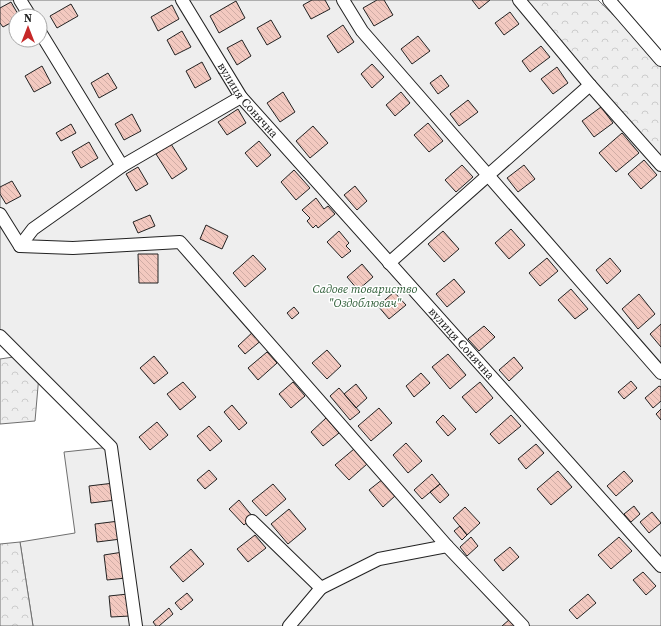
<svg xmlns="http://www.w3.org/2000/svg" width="661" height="626" viewBox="0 0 661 626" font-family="'Source Serif 4',serif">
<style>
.green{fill:#eee;stroke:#6f6f6f;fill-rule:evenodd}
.forest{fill:url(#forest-crowns);stroke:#6f6f6f}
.building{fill:url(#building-back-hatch);stroke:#222}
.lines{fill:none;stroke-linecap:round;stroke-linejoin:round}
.minor-casing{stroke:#222;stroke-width:14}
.minor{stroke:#fff;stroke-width:12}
.labels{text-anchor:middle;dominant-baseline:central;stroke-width:3;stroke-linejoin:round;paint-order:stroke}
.street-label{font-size:12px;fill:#222;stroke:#fff}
.park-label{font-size:12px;font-style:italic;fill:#2f5e38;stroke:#fff}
</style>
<defs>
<pattern id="forest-crowns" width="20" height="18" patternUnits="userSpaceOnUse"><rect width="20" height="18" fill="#eee"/><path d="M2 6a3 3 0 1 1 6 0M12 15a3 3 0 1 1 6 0" fill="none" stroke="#ccc"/></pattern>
<pattern id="building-back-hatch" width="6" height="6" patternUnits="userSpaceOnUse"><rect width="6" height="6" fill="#f3c9c0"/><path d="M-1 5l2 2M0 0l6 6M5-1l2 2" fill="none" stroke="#d0aca5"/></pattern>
</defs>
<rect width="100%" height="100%" fill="#fff"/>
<path class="green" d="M0,0H519L661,165V626H33L20,542L75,533L64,452L111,447L0,340ZM16,16H40V40H16Z"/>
<path class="forest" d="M519,0H598L661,61V165Z
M20,356L39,375L35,421L0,424V359Z
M20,542L33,626H0V544Z"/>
<path class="building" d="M312,0H325L330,9L311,19L303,5Z
M377,0H384L393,15L374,26L363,8Z
M472,0H490L479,9Z
M236,1L245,18L219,33L210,16Z
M11,2L19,16H16V20L3,27L0,23V8Z
M71,4L78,16L57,28L50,16Z
M172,5L179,19L158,31L151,17Z
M510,12L519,24L504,35L495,23Z
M271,20L281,37L267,45L257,28Z
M343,25L354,42L338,53L327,36Z
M182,31L191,47L175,55L167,40Z
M418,36L430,51L412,64L401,49Z
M242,40L251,56L237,65L227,48Z
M541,46L550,57L530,72L522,61Z
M202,62L211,79L195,88L186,71Z
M372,64L384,77L372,88L361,74Z
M42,66L51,83L34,92L25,76Z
M557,67L568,83L553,94L541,79Z
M108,73L117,88L99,98L91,83Z
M441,75L449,86L438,94L430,83Z
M283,92L295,112L280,122L267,103Z
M401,92L410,103L395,116L386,105Z
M468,100L478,112L459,126L450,114Z
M601,107L613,123L594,137L582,121Z
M238,109L246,123L227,135L218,122Z
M132,114L141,131L124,140L115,124Z
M428,123L443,141L429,152L414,135Z
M71,124L76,133L61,141L56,133Z
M313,126L328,143L310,158L296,141Z
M622,133L639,153L616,172L599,153Z
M259,141L271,155L257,167L245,153Z
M89,142L98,158L81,168L72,152Z
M171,144L187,169L172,179L156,154Z
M644,160L657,175L641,189L628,174Z
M462,165L473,177L456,192L445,180Z
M524,165L535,179L518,192L507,178Z
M138,167L148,184L136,191L126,174Z
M294,170L310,188L296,200L281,182Z
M12,181L21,196L6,204L0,194V187Z
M355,186L367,201L357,210L344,195Z
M316,198L324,209L328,206L335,214L318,228L316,225L313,228L307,221L310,218L302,210Z
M150,215L155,226L138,233L133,222Z
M206,225L228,236L222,249L200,239Z
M511,229L525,245L509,259L495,243Z
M339,231L349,243L346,246L351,251L342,258L327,242Z
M443,231L459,249L444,262L428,244Z
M138,254H158V283H139Z
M253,255L266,269L245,287L233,273Z
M547,258L558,271L540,286L529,273Z
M610,258L621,271L607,284L596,270Z
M362,264L373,277L358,290L347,277Z
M454,279L465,292L447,307L436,294Z
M571,289L588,309L575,319L558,300Z
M394,292L406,305L389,319L378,306Z
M639,294L655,314L638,329L622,309Z
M294,307L299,313L292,319L287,313Z
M661,324V347L650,334Z
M484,326L495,337L479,351L468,339Z
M255,330L263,339L245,354L238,346Z
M327,350L341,366L327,379L312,363Z
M267,352L277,363L258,380L248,368Z
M448,354L466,375L450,389L432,367Z
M154,356L168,373L154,384L140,368Z
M514,357L523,368L509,381L499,370Z
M421,373L430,383L414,397L406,386Z
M631,381L637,388L624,399L618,392Z
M183,382L196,397L180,410L167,394Z
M293,382L305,396L291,408L279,394Z
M480,382L493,398L476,413L462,397Z
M356,384L367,398L356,408L344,394Z
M659,386L661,387V401L653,408L645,398Z
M339,388L360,412L350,420L330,396Z
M232,405L247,423L239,430L224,412Z
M379,408L392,423L371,441L358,426Z
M661,409V420L656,414Z
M443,415L456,429L448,436L436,422Z
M511,415L521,426L499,444L490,434Z
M326,418L339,433L323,446L311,432Z
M157,422L168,435L150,450L139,437Z
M209,426L222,441L210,451L197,436Z
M406,443L422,461L408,473L393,455Z
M536,444L544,453L526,469L518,459Z
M354,449L367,464L349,480L335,465Z
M209,470L217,479L205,489L197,480Z
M558,471L572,487L551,505L537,489Z
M624,471L633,481L616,496L607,486Z
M432,474L440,484L422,499L414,490Z
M383,479L396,495L383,507L369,490Z
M114,483L116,500L91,503L89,486Z
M273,484L286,499L266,516L252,501Z
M440,484L449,495L440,503L430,492Z
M239,500L253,517L244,525L229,509Z
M634,506L640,514L631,522L624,514Z
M465,507L480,523L467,535L453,518Z
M289,509L306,529L288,544L271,524Z
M652,512L661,523L649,533L640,522Z
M119,521L121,539L97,542L95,524Z
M460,526L467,535L462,540L454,531Z
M255,535L266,548L248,562L237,549Z
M471,537L478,546L467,556L460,547Z
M619,537L632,551L611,569L598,555Z
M510,547L519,557L503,571L494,560Z
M191,549L204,564L183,582L170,567Z
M123,552L126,578L107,580L104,555Z
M643,572L656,586L646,595L633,580Z
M187,593L193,600L181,610L175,603Z
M128,594L130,616L111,617L109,596Z
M588,594L596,603L577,619L569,610Z
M169,608L173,614L159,626H156L153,622Z
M510,619L516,626H502Z"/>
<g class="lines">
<g class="minor-casing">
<g id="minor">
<path d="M20,0L30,16"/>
<path id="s1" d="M182,0L241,97L661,566"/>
<path d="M343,0L362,31L661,373"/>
<path d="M519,0L590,85L661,165"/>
<path d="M609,0L661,60"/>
<path d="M40,32L122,166"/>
<path d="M0,214L20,246L73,248L180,242L447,546L523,626"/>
<path d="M20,246L33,229L122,166L241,97"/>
<path d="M389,263L590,85"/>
<path d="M0,336L111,447L136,626"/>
<path d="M252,521L321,588"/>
<path d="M289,626L321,588L379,559L447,546"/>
</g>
</g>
<use href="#minor" class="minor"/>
</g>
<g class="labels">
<g class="street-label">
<text stroke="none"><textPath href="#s1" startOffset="120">вулиця Сонячна</textPath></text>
<text stroke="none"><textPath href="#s1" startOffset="444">вулиця Сонячна</textPath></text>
</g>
<g class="park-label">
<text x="365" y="289">Садове товариство<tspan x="365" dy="14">"Оздоблювач"</tspan></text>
</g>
</g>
<g transform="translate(28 28)"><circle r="19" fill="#ffffff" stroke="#a7a7a7"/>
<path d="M0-3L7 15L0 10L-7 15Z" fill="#c62828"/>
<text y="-6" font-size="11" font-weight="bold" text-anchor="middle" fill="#222222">N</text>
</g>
</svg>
